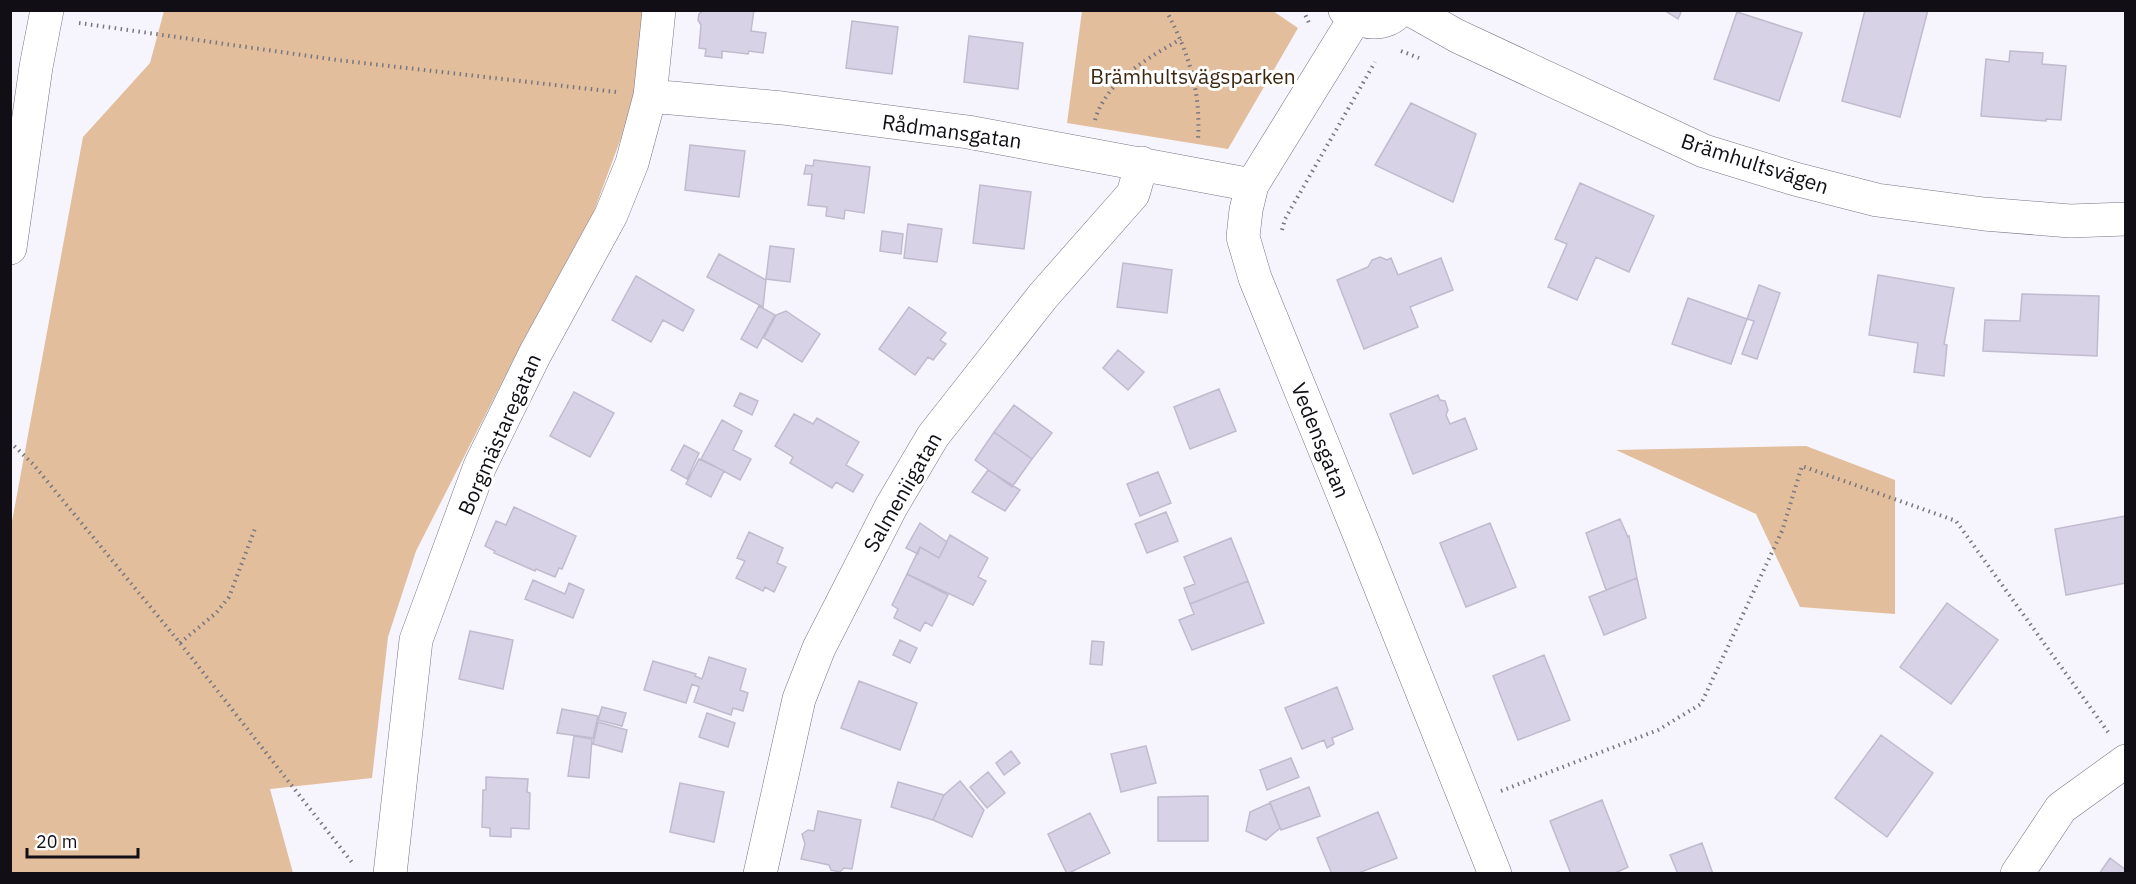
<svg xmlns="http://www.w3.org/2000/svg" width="2136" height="884" viewBox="0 0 2136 884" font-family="'IBM Plex Sans',sans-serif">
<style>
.green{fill:#e2be9d}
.building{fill:#d7d2e5;stroke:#c0bbce;stroke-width:1.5}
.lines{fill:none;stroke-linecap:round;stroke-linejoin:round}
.minor-casing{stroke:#797586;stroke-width:34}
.path{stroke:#79777e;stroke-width:4;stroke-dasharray:1.5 4.5;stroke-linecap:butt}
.minor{stroke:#fff;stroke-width:33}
.labels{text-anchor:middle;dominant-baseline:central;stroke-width:6;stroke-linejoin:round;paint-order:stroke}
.park-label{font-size:21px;fill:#3c2710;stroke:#fff}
.street-label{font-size:21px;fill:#110f15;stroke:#fff}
</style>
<rect width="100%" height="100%" fill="#f6f4fc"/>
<path class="green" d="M164,11H646L641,68L621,138L594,211L524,339L416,551L388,637L372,778L270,789L293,873L11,874V527L83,137L150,63Z
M1082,11H1273L1298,28L1228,149L1067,123Z
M1806,446L1895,480V614L1800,607L1756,514L1616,450Z"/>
<path class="building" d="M754,10L751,31L766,33L763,53L749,51L748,54L722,51V58L705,56L706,49L699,48L701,25L698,20L699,14L704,10Z
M1664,10H1682L1678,19Z
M1865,10H1928L1900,117L1842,101Z
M1737,12L1802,33L1779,101L1714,79Z
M852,21L898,27L892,74L846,68Z
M969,36L1023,43L1018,89L964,82Z
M2010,51L2043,53L2042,64L2066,66L2061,120L2046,119V121L1981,116L1986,59L2009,62Z
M1411,103L1476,134L1453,202L1375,165Z
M690,145L745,151L739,197L685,190Z
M814,160L870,167L864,213L845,210L844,219L826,216L827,207L808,205L812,174H804L806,165L813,166Z
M1580,183L1654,216L1629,272L1596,257L1577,300L1548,287L1567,244L1555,239Z
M980,185L1031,192L1024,249L973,243Z
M908,224L942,229L937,262L904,258Z
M882,231L903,234L901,254L880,251Z
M770,246L794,249L790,282L766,279Z
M719,254L766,280L763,307L707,277Z
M1380,257L1387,260L1391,258L1398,275L1441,258L1453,290L1410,307L1418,327L1364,349L1337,280L1368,267L1372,260Z
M1123,263L1172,270L1167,313L1117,307Z
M1878,275L1954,288L1944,344L1947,345L1944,376L1914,372L1918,343L1869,335Z
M636,276L694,310L683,331L663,320L651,342L612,320Z
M1759,285L1780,293L1757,359L1742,354L1754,321L1747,319Z
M2022,294L2099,296L2097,356L1983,351L1985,320L2020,321Z
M1688,298L1747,319L1731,364L1672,344Z
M759,306L775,315L757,348L741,339Z
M909,307L946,333L940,340L946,344L933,360L928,357L915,375L879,349Z
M786,311L820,334L802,362L764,338L776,315Z
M1118,350L1144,372L1128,390L1103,368Z
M1219,389L1236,431L1190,449L1174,407Z
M574,392L614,413L590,457L550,436Z
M740,393L758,401L752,415L734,406Z
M1438,395L1440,400L1445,401L1448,410L1446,415L1450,424L1465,418L1477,449L1413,474L1390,414Z
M1014,405L1052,433L1032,459L994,432Z
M794,414L813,424L817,418L859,442L846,465L863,475L853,492L836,482L832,488L790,463L793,457L775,446Z
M722,420L742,431L733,450L751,459L740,480L701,459Z
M994,432L1032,459L1012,487L975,460Z
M684,445L699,453L687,479L671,470Z
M699,459L724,471L711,497L686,484Z
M988,470L1020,490L1005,511L972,492Z
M1158,472L1171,503L1140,516L1127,484Z
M514,507L576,536L562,569L559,568L555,577L536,569L535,571L494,553L495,551L485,546L496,521L506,525Z
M1166,512L1178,541L1147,553L1135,524Z
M2126,516V583L2066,595L2055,529Z
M1620,519L1628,537L1629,536L1637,578L1606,590L1586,533Z
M920,523L947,542L939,558L920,547L918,554L906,548Z
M1490,523L1516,587L1466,607L1440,543Z
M749,532L783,548L777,563L786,567L774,592L765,587L763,591L736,578L745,561L737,558Z
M950,535L988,558L978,577L986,581L973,605L907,574L920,547L939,558Z
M1231,538L1248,581L1190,604L1184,588L1195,584L1184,557Z
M907,574L948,595L932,626L925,622L920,631L894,618L898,609L892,605Z
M1637,578L1646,618L1604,635L1589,597Z
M533,580L565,594L569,583L584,590L573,618L525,599Z
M1248,581L1264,623L1192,650L1179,620L1194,614L1190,604Z
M1947,603L1998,640L1951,704L1900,667Z
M470,631L513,640L503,689L459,679Z
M900,640L917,648L910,663L893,655Z
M1092,641L1104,642L1102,665L1090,664Z
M1544,655L1570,720L1518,740L1493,676Z
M709,657L746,669L740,690L748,693L743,711L733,708L731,715L694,702L699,687L692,684L686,703L644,690L653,661L696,674L695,676L702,679Z
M859,681L917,703L900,750L841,728Z
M1337,687L1353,729L1332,738L1334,744L1327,748L1324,740L1302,749L1285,708Z
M602,707L626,713L622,726L598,720Z
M562,709L598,716L593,738L557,733Z
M707,713L735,723L728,747L699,737Z
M598,722L627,730L622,752L593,744Z
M1881,735L1933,773L1887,837L1835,798Z
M574,736L592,739L589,778L568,776Z
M1146,746L1156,783L1121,792L1111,754Z
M1011,751L1020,763L1004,775L996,763Z
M1291,758L1299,777L1267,790L1260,770Z
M988,772L1005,793L987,808L970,787Z
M486,777L528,779L527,792L530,793L529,829L511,828V837L490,836V828L482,827L483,790H486Z
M960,781L984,810L972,837L933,820L944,795Z
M898,782L944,795L933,820L891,807Z
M680,783L724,792L714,842L670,832Z
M1309,787L1320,816L1281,830L1270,802Z
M1208,796V841H1158V797Z
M1602,800L1628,867L1613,874H1571L1550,821Z
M1270,803L1280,828L1266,840L1246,831L1250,812Z
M818,811L861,820L852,869L844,868L840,872L831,870L829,865L801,859L805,844L802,834L808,830L814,831Z
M1378,812L1397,858L1356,874H1332L1317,838Z
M1090,813L1110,853L1067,874L1048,834Z
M1702,843L1713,874H1678L1670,855Z
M2110,858L2126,870V874H2099Z"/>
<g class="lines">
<g class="minor-casing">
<path id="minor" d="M1345,10C1361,25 1385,27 1400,10
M1411,10L1457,36L1704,151L1795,179L1877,200L1984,214L2070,221L2126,219
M1355,18L1252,185L1246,210L1243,237L1255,278L1360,536L1495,874
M650,96L782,108L968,132L1252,185
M10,248L36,67L47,10
M390,874L416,640L480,466L535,354L611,215L632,163L650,96L659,10
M760,874L799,699L819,648L891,507L933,436L1043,296L1133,194L1142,163
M2017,874L2061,808L2126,761"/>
</g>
<path class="path" d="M1166,10C1189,54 1201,90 1198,140
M1303,10L1309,23
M79,23L337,60L616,92
M1401,51L1419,58
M1095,120C1106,81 1148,58 1181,39
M1282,230L1285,219L1375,62
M10,442L33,464L180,643L354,865
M180,643L216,613L229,597L256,526
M1501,791L1658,730L1701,704L1782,531L1802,466L1956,521L2108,732"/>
<use href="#minor" class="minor"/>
</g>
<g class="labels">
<g class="park-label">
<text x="1193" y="76">Brämhultsvägsparken</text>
</g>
<g class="street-label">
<text transform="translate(952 131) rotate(8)">Rådmansgatan</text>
<text transform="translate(1755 163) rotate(18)">Brämhultsvägen</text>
<text transform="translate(499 434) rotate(-66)">Borgmästaregatan</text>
<text transform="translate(1321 440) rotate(68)">Vedensgatan</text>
<text transform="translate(902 492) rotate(-60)">Salmeniigatan</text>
</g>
</g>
<rect width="2136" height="884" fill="none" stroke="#110f15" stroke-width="24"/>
<path d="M27 848v9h111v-9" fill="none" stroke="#110f15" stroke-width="3"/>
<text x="36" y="848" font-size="18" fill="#110f15" stroke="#ffffff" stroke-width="4.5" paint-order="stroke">20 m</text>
</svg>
